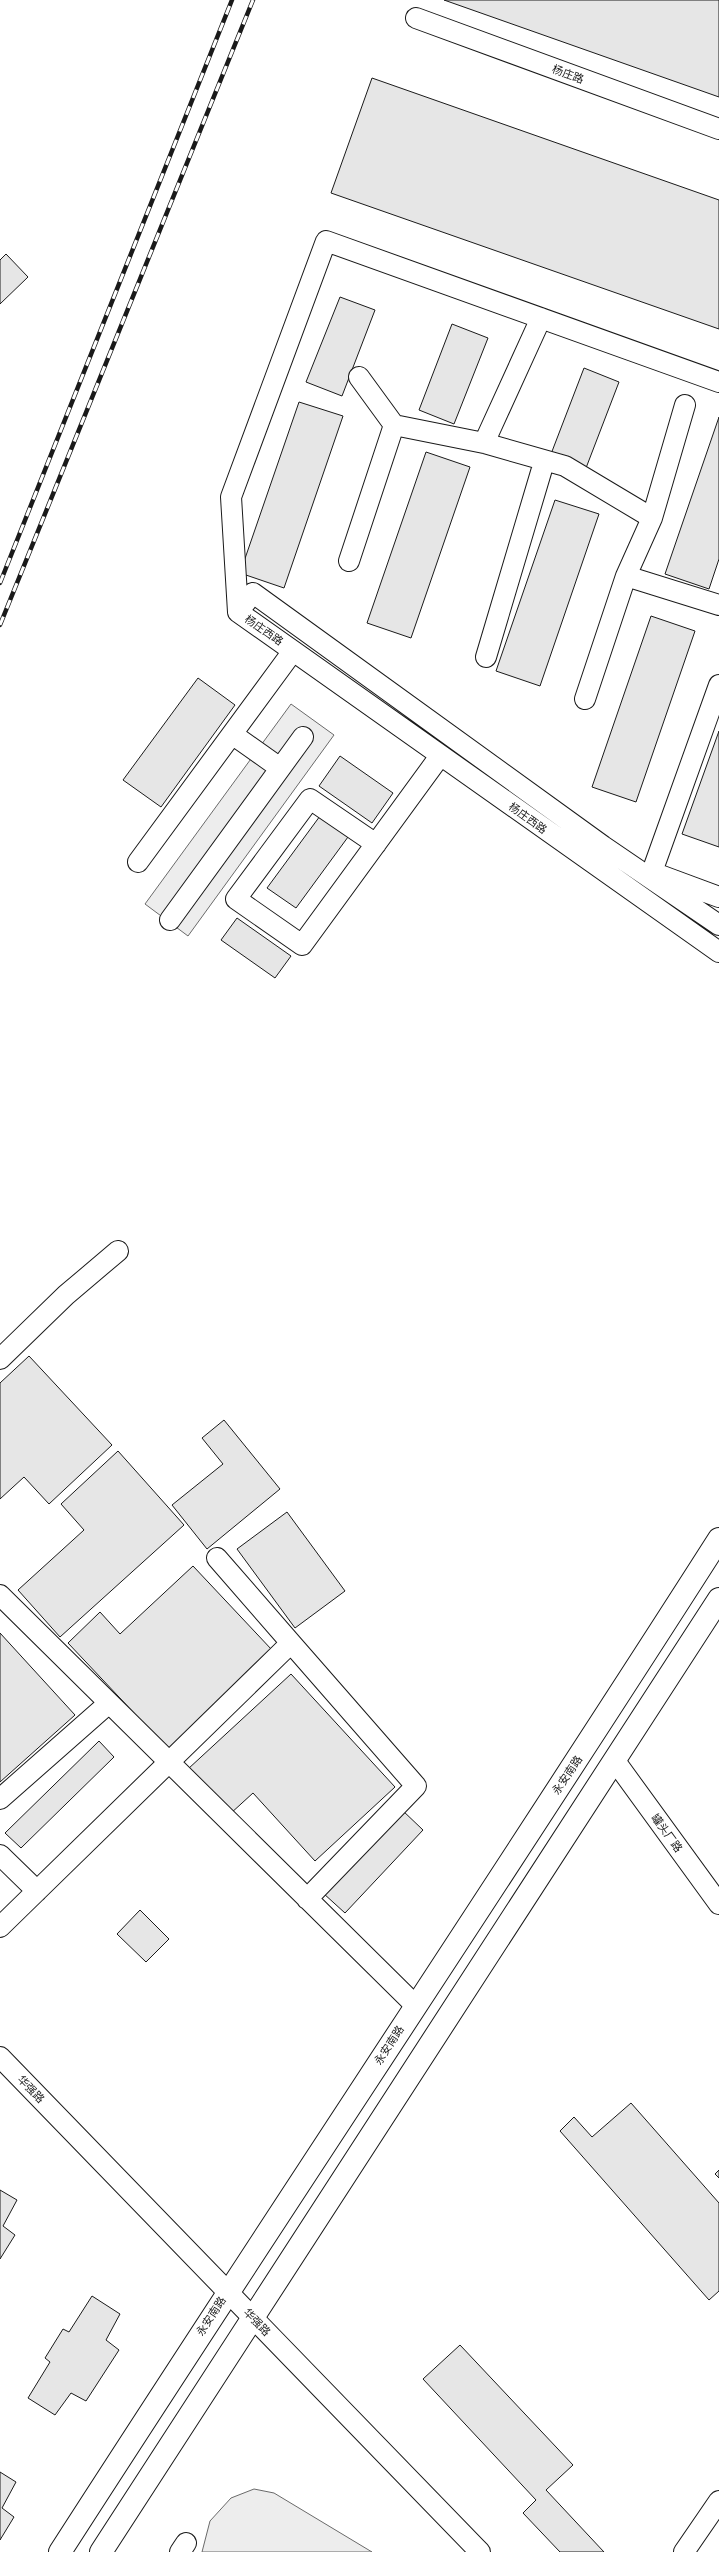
<svg xmlns="http://www.w3.org/2000/svg" width="719" height="2552" viewBox="0 0 719 2552" font-family="Helvetica,'Noto Sans SC',sans-serif">
<style>
.built{fill:#ededed;stroke:#6a6a6a}
.building{fill:#e6e6e6;stroke:#1a1a1a}
.lines{fill:none;stroke-linecap:round;stroke-linejoin:round}
.minor-casing{stroke:#1a1a1a;stroke-width:22}
.major-casing{stroke:#1a1a1a;stroke-width:24}
.minor{stroke:#fff;stroke-width:20}
.major{stroke:#fff;stroke-width:22}
.rail-casing{stroke:#1a1a1a;stroke-width:4.5}
.rail{stroke:#fff;stroke-width:3;stroke-dasharray:9;stroke-linecap:butt}
.labels{text-anchor:middle;dominant-baseline:central;stroke-width:3;stroke-linejoin:round;paint-order:stroke}
.street-label{font-size:11px;fill:#1a1a1a;stroke:#fff}
</style>
<rect width="100%" height="100%" fill="#fff"/>
<path class="built" d="M291,704L334,735L188,936L145,904Z
M254,2489L274,2493L372,2552H202L210,2521L231,2498Z"/>
<path class="building" d="M444,0H719V97Z
M372,78L719,200V329L331,193Z
M6,254L28,277L0,304V260Z
M340,297L375,310L342,396L306,382Z
M452,324L488,338L454,424L419,410Z
M584,368L619,382L586,468L551,454Z
M299,402L343,416L284,588L240,573Z
M719,417V559L709,589L665,574Z
M426,452L470,467L411,638L367,623Z
M555,500L599,514L540,686L496,671Z
M651,616L695,631L636,802L592,787Z
M198,678L235,705L161,807L123,780Z
M719,731V847L682,834Z
M340,756L393,793L372,823L319,786Z
M320,816L348,837L296,908L267,888Z
M237,918L291,956L275,978L221,940Z
M29,1356L112,1445L49,1504L24,1477L0,1499V1383Z
M224,1420L280,1489L207,1549L172,1505L223,1464L202,1438Z
M118,1451L184,1525L60,1637L18,1590L84,1530L61,1504Z
M287,1512L345,1591L295,1628L237,1549Z
M193,1566L272,1650L168,1749L68,1643L100,1612L120,1634Z
M0,1633L75,1715L0,1782Z
M291,1674L395,1787L315,1861L253,1793L230,1814L188,1769Z
M99,1741L114,1757L21,1848L5,1833Z
M401,1809L423,1830L345,1913L323,1893Z
M140,1910L169,1939L146,1962L117,1934Z
M631,2103L719,2203V2291L709,2300L560,2131L574,2117L592,2137Z
M719,2170V2178L715,2174Z
M0,2190L17,2200L3,2226L15,2235L0,2259Z
M92,2296L120,2314L106,2340L119,2350L86,2401L71,2393L55,2415L28,2398L50,2362L45,2358L63,2329L69,2332Z
M460,2345L573,2465L546,2490L604,2552H560L523,2513L536,2500L423,2379Z
M0,2472L16,2482L2,2508L14,2517L0,2540Z"/>
<g class="lines">
<g class="minor-casing">
<path id="minor" d="M416,18L719,129
M359,377L394,425L484,443L565,466L652,518
M484,443L541,318
M349,561L394,425
M626,576L719,605
M238,612L231,497L326,241L719,382
M238,612L253,593L603,846L719,925
M238,612L719,952
M486,657L544,462
M585,699L626,576L652,518L685,405
M232,734L280,768
M376,844L310,799L236,899L302,945L440,756
M138,862L293,651
M652,872L719,685
M657,874L719,897
M170,920L303,737
M0,1359L66,1295L118,1251
M0,1595L415,2005
M291,1643L416,1786L307,1899
M615,1761L719,1904
M0,1799L109,1703
M0,1855L37,1891
M0,1927L291,1643L217,1558
M0,2057L480,2552
M180,2552L186,2543
M684,2552L719,2501"/>
</g>
<g class="major-casing">
<path id="major" d="M60,2552C278,2213 502,1879 719,1539
M101,2552L719,1599"/>
</g>
<use href="#minor" class="minor"/>
<use href="#major" class="major"/>
<g class="rail-casing">
<path id="rail" d="M0,583L232,0
M0,625L253,0"/>
</g>
<use href="#rail" class="rail"/>
</g>
<g class="labels">
<g class="street-label">
<text transform="translate(568 74) rotate(20)">杨庄路</text>
<text transform="translate(264 630) rotate(35)">杨庄西路</text>
<text transform="translate(528 818) rotate(36)">杨庄西路</text>
<text transform="translate(567 1775) rotate(-56)">永安南路</text>
<text transform="translate(667 1833) rotate(54)">罐头厂路</text>
<text transform="translate(389 2045) rotate(-57)">永安南路</text>
<text transform="translate(31 2089) rotate(46)">华强路</text>
<text transform="translate(211 2316) rotate(-57)">永安南路</text>
<text transform="translate(257 2322) rotate(46)">华强路</text>
</g>
</g>
</svg>
